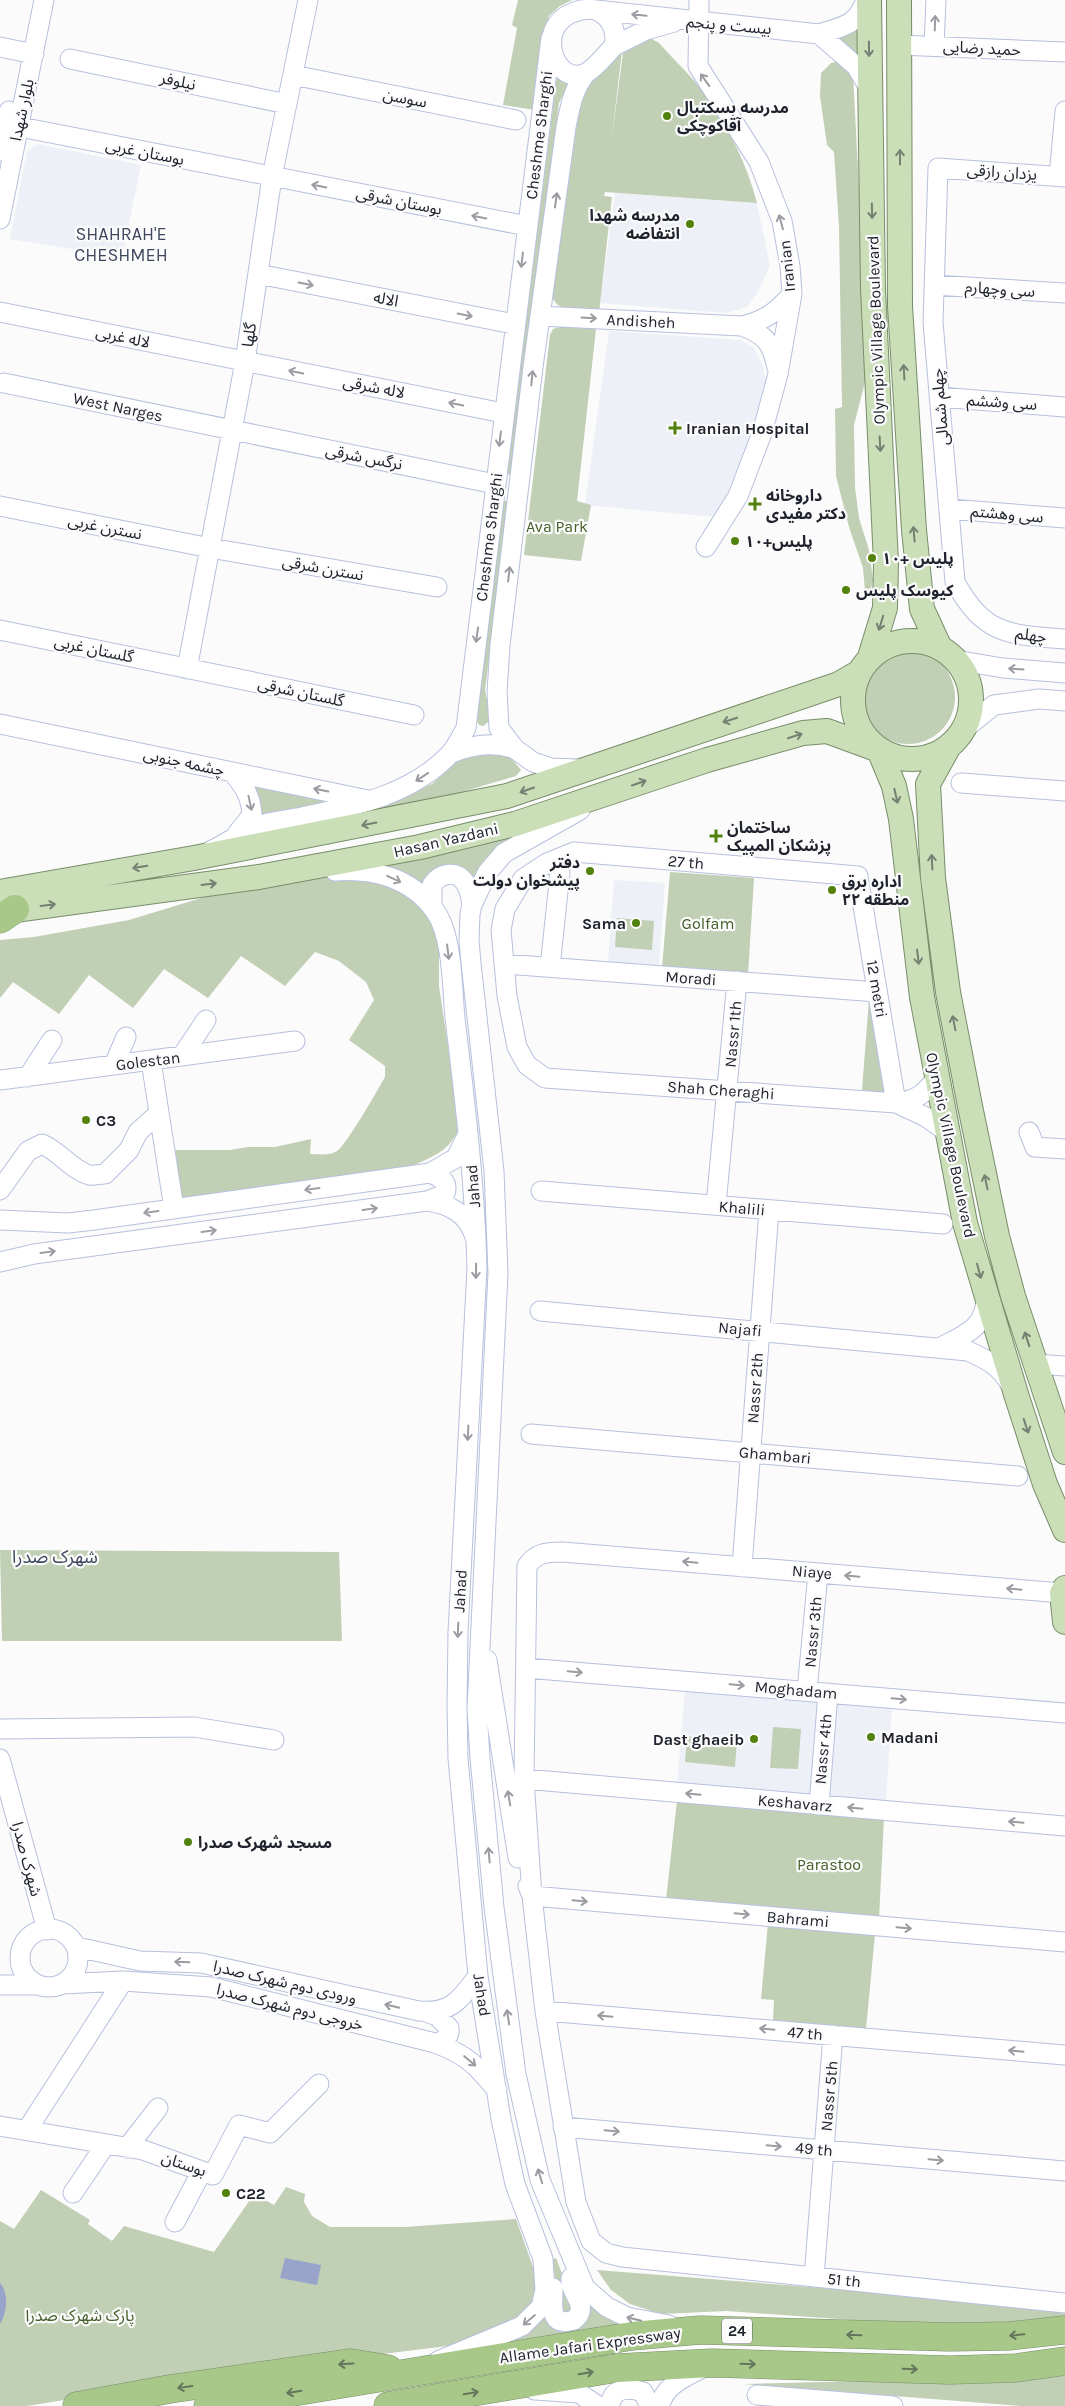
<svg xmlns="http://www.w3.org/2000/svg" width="1065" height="2406" viewBox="0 0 1065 2406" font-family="Karla,'Noto Sans Arabic',sans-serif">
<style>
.built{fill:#eef0f8}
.green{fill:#c1cfb5}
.water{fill:#98a4ca}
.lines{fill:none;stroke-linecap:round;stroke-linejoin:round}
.minor-casing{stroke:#b7c0de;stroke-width:21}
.major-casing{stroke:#788e69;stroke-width:26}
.highway-casing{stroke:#788e69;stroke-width:29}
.minor{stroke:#fff;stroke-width:19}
.major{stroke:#cadeb8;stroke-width:24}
.highway{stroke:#a7c889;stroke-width:28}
.oneway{stroke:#9b9ca1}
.oneway2{stroke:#758073}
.oneway3{stroke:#64765c}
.poi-dot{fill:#53810e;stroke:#fbfbfb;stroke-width:2}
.labels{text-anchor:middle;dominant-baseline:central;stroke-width:4.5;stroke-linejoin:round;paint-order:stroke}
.shield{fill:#fbfbfb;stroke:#62646c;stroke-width:1}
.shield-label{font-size:15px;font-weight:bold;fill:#20232e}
.street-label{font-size:16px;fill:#20232e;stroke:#fbfbfb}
.poi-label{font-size:16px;font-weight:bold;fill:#20232e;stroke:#fbfbfb;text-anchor:start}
.park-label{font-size:16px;fill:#435e26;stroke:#fbfbfb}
.neighbourhood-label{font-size:18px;fill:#3f475f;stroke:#fbfbfb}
</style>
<rect width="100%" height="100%" fill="#fbfbfb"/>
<path class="built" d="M38,144L141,165L122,257L10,239L27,151Z
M615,193L757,203L770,266L757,294L747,307L726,313L600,303Z
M609,331L740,340L754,348L763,366L767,387L740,468L715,517L585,505Z
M614,880L665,883L659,966L608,962Z
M685,1691L816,1701L820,1706L814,1797L677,1786Z
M833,1702L892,1708L886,1803L826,1798Z"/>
<path class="green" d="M518,0H572L560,6L549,16L535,110L503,105L517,28L512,25Z
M859,21V59L829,36Z
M650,38L659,43C674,60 692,76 705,95C729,128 747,164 757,203L605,192L604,196L612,197L599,313C584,311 557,314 552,296L579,110L584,94L591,80L622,51L611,144L623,53Z
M840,61L853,74L865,303L862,309L866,378L854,425L855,487L859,518L869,550L873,580L869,597L865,591L863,568L849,527L836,476L835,409L842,407L839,227L834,152L827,145L820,96L821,73L831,63Z
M557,75L570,81L559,103L513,475L507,474Z
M563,326L596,329L577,501L591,505L581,561L524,555L550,335L553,329Z
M504,501H509L485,690L491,720L483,726L479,725L476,719L478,687Z
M861 697a47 47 0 1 1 94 0a47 47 0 1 1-94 0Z
M507,753L521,770L516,776L421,804L259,829L391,802L432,784L463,756Z
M248,780L356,800L255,821Z
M534,829L473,889L462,872L426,897L363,866Z
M670,872L754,878L748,975L662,968Z
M353,875L393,883L427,911L439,942V986L460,1126C450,1150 437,1155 414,1165L183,1199C176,1183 172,1166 175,1150H230L248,1147H275L311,1139L310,1154C318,1154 330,1156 337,1151C347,1144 377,1091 385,1077V1066L349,1040L374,1000L366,982L339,961L315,952L285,986L241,956L208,998L164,969L133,1008L89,975L59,1014L13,982L0,998V940L34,937L129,920L208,896L266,884Z
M617,918L654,921L652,950L615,947Z
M869,999L875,1002L890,1095L862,1090Z
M0,1550L339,1552L342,1641H2Z
M773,1727L801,1729L798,1769L770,1768Z
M687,1736L737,1741L735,1767L685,1762Z
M677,1800L884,1818L879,1919L666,1900Z
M768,1923L875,1934L866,2029L773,2020L774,2000L761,1999Z
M286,2187L305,2194L304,2202L312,2216L330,2227H405L516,2219L538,2281L533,2308L484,2338L448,2346L250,2370L27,2406H0V2221L14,2229L41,2190L90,2220L88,2224L112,2241L124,2226L214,2252L254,2194L274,2205Z
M556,2258L576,2310L562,2317L552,2260Z
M597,2270L823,2288L1065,2312V2318L993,2325L895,2323L727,2311L661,2314L630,2304L611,2290Z
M585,2299L629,2325L497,2346L546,2312L557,2326Z
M1065,2376V2406H1021L743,2384Z"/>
<path class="water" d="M285,2258L321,2265L317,2285L280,2278Z
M0,2283C9,2293 7,2313 0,2324Z"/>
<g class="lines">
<g class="minor-casing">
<path id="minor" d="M699,0L698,66L759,162L782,221L790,266L792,294L778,374L762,433L738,496L706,547
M590,9C608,12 618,28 614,46C606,54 597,67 586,73C552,89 528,13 590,9Z
M596,10L819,34C844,26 856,26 866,0
M819,34L856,66L870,89
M899,45L1065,52
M614,46L646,30L674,22
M934,46L936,0
M0,47L34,54
M70,59L287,104
M293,75L516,120
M0,123L527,226
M0,151L9,111
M1059,176L1065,111
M1065,177L938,168L933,322L955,582C984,635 1009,635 1065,639
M0,219L44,0
M258,274L514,324
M934,285L1065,293
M0,312L503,413
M540,316L742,326C766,335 772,343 777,368
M742,326C764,321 777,312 792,294
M4,383L495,484
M939,397L1065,407
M0,506L210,548L437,587
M949,509L1065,518
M0,630L414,715
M955,660L1003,668L1065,673
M187,669L245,362L272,177L308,0
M0,724L368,800
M964,729L994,705L1039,699L1065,701
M451,753C472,745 493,741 515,749
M578,769L551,768L533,762L515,749L499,728L497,692L500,645L533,367L566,127C570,107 573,89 586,73
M232,772C244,786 251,796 252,815L237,834
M961,783L1065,791
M580,810L504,853L487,873L472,905L470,914L469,940L471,963L494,1171L498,1273L477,1709L480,1758L494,1907L516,2074L540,2180L585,2288L607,2307L627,2317L669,2325
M210,851C227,844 240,832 257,826C271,821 287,820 302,817C355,806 411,795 450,754C456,747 461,737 466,728L551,38
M574,852L858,876L896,1103L545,1078L527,1065L517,1047L507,996L501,930L505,909L523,879L547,863Z
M335,871C373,868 412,878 435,911C453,936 452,988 455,1018C465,1102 475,1184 477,1268L458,1632L457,1706L458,1758L478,1976L501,2119L515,2184L543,2259L545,2290L541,2307L522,2326L438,2361
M432,907V885C442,871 459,870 467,886C470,891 471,899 472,905
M505,964L877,992
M550,967L560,873
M182,1056L206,1020
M151,1061L174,1209
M114,1065L126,1037
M28,1077L52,1040
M937,1078C923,1095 917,1100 896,1103L926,1117L947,1132
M0,1080L295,1041
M1029,1132L1035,1147L1065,1149
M0,1190L28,1151L42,1144C59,1151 72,1170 89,1175C93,1176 100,1174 105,1174L129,1150L138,1132L159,1113
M541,1191L943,1224
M427,1201L445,1194C449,1181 440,1177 430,1173
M716,1205L737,981
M0,1220L68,1223L94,1220L430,1173L456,1158L468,1134
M0,1262L34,1254L427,1201C451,1205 467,1213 475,1237
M540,1311L968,1351C986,1359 1000,1366 1010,1384
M941,1347C965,1335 987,1327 986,1296
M1035,1364L1065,1366
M531,1434L1018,1476
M742,1567L769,1210
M1062,1593L562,1552C546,1552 536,1553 527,1566L524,1779L532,1896L545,2011L576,2202L591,2241L606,2253L622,2257L1065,2303
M487,1660L518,1858
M526,1668L1065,1713
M807,1691L818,1573
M0,1729L194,1727L274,1740
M0,1759L47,1930
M524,1779L1065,1826
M819,1805L828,1693
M528,1886L532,1896L1065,1942
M20 1958a29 29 0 1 1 58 0a29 29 0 1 1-58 0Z
M77,1947L140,1961L201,1963L419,2011C452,2014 460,1999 478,1976
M62,1984L123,1981L211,1987L435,2043C467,2055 475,2064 497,2090
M0,1985H38
M545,2011L1065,2055
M426,2012L437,2016L449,2028C450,2038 444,2041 435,2043
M0,2126L143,2150L213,2175L239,2125L270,2133L319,2084
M563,2127L1065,2171
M27,2130L123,1981
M127,2148L158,2108
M73,2193L106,2144
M175,2222L202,2171
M814,2277L833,2035
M553,2288C553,2305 548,2328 574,2320C591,2306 569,2294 571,2278
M535,2390L579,2393L598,2406
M757,2395L893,2406
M610,2406C612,2387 629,2387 643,2392L650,2406
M660,2406C664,2384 688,2376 706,2366"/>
</g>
<g class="major-casing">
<path id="major" d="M869,0L873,289L886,563L885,608L870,657
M899,0L900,306L914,530L922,609L940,648
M853 700a59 59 0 1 1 118 0a59 59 0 1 1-118 0Z
M949,746L928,784L933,878L948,992L970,1106L997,1236L1013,1296L1065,1452
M0,892L194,858L507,796L839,684L858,673
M0,912L259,877L420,847L515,824L707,760L803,733L827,731L879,750L894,786L901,819L922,997L965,1223L1016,1394L1045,1484L1065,1530
M1065,1588L1062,1593L1065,1622"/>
</g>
<g class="highway-casing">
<path id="highway" d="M0,919L15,909
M77,2406L170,2389L350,2363L388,2369
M208,2406L632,2336L700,2330L950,2337L1009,2336L1065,2330
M388,2406L617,2368L712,2363L950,2370L1016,2368L1065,2361"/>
</g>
<use href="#minor" class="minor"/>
<use href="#major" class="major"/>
<use href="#highway" class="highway"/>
</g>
<defs><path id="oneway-shaft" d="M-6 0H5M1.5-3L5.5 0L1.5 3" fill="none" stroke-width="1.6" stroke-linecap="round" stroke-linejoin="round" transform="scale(1.25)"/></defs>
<g class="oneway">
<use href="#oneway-shaft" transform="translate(639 15) rotate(-174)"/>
<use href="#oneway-shaft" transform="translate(935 23) rotate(-88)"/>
<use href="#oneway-shaft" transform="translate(705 80) rotate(-125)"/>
<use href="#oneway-shaft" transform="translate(319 186) rotate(-169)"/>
<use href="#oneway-shaft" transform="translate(556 200) rotate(-82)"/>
<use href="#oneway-shaft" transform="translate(479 217) rotate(-169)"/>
<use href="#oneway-shaft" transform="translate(781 222) rotate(-105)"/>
<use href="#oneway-shaft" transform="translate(522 260) rotate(97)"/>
<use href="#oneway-shaft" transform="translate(306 284) rotate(11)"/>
<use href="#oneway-shaft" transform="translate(465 315) rotate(11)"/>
<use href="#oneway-shaft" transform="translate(589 318) rotate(3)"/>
<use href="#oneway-shaft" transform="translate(296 372) rotate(-169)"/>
<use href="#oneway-shaft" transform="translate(532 378) rotate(-84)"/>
<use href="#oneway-shaft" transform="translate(456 404) rotate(-169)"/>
<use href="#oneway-shaft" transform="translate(500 439) rotate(97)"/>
<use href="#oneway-shaft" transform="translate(509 574) rotate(-83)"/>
<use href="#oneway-shaft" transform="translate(477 635) rotate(98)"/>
<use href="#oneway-shaft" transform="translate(1016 669) rotate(-176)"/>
<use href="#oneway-shaft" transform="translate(422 777) rotate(146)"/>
<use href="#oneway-shaft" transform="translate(321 790) rotate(-168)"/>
<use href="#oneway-shaft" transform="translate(250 803) rotate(78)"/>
<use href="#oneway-shaft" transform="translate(394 879) rotate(25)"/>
<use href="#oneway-shaft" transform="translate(448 952) rotate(83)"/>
<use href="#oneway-shaft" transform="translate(312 1189) rotate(172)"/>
<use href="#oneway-shaft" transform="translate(370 1209) rotate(-8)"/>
<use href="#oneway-shaft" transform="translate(151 1212) rotate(172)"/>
<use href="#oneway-shaft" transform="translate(209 1231) rotate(-8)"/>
<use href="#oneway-shaft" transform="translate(48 1252) rotate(-8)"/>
<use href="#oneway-shaft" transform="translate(476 1271) rotate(91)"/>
<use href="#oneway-shaft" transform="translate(468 1433) rotate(93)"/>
<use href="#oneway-shaft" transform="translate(690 1562) rotate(-175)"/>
<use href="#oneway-shaft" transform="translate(852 1576) rotate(-175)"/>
<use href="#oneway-shaft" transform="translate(1014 1589) rotate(-175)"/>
<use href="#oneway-shaft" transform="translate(458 1630) rotate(92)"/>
<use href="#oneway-shaft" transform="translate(575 1672) rotate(5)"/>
<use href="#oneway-shaft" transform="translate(737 1685) rotate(5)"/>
<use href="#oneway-shaft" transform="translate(899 1699) rotate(5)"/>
<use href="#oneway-shaft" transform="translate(693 1794) rotate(-175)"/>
<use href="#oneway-shaft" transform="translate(509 1798) rotate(-99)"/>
<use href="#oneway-shaft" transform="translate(855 1808) rotate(-175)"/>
<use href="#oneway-shaft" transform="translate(1016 1822) rotate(-175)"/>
<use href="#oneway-shaft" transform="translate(489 1855) rotate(-95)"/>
<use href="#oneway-shaft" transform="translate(580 1901) rotate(5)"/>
<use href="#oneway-shaft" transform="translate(742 1914) rotate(5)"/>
<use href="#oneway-shaft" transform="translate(904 1928) rotate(5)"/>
<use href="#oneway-shaft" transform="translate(182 1962) rotate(-178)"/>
<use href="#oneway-shaft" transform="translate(392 2006) rotate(-167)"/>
<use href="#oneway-shaft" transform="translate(605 2016) rotate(-175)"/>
<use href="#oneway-shaft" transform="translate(508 2017) rotate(-99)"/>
<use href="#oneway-shaft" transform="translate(767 2029) rotate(-175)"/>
<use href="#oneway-shaft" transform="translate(1016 2051) rotate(-175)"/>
<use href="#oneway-shaft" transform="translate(470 2061) rotate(40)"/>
<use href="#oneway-shaft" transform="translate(612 2131) rotate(5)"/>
<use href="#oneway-shaft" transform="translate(774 2146) rotate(5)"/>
<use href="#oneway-shaft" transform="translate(936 2160) rotate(5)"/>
<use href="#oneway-shaft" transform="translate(540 2176) rotate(-107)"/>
<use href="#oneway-shaft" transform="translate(634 2319) rotate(-166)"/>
<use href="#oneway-shaft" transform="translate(529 2320) rotate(140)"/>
</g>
<g class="oneway2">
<use href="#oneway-shaft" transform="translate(869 49) rotate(89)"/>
<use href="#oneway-shaft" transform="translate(900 157) rotate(-90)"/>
<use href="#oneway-shaft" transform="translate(872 211) rotate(89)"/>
<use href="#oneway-shaft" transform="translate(904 372) rotate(-93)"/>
<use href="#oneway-shaft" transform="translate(880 444) rotate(87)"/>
<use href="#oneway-shaft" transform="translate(914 534) rotate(-95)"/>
<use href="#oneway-shaft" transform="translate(881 623) rotate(107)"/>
<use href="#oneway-shaft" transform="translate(730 720) rotate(162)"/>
<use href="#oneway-shaft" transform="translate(795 736) rotate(-18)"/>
<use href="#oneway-shaft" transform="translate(639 783) rotate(-19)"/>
<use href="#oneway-shaft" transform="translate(527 790) rotate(161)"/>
<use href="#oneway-shaft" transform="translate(896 796) rotate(77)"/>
<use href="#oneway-shaft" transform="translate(369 824) rotate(169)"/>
<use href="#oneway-shaft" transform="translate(932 862) rotate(-93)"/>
<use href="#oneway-shaft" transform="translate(140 867) rotate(170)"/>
<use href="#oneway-shaft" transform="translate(209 884) rotate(-7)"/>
<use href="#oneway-shaft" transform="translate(48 905) rotate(-7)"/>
<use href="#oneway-shaft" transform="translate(918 957) rotate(83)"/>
<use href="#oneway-shaft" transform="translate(954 1023) rotate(-101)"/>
<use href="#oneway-shaft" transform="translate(986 1182) rotate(-102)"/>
<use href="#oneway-shaft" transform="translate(979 1271) rotate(75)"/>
<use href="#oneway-shaft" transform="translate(1027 1339) rotate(-108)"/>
<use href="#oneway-shaft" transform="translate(1026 1426) rotate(72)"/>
</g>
<g class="oneway3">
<use href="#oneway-shaft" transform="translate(854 2335) rotate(-178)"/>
<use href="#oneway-shaft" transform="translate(1017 2335) rotate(174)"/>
<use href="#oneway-shaft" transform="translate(346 2364) rotate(177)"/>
<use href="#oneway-shaft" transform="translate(748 2364) rotate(2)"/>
<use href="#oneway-shaft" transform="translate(910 2369) rotate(2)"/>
<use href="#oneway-shaft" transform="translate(586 2373) rotate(-10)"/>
<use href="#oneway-shaft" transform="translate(185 2387) rotate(172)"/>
<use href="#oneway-shaft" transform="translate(294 2392) rotate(171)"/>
<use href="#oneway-shaft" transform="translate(471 2393) rotate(-10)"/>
</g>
<g class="poi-dot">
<circle cx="667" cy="116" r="5"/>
<circle cx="690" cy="224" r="5"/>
<path d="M672.5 420.5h5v5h5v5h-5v5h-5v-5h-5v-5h5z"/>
<path d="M752.5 496.5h5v5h5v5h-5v5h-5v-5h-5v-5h5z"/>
<circle cx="735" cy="541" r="5"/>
<circle cx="872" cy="558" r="5"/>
<circle cx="846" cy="590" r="5"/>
<path d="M713.5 828.5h5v5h5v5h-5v5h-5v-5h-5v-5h5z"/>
<circle cx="590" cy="871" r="5"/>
<circle cx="832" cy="890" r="5"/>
<circle cx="636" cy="923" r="5"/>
<circle cx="86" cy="1120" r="5"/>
<circle cx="871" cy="1737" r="5"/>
<circle cx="754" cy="1739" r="5"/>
<circle cx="188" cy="1842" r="5"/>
<circle cx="226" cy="2193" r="5"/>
</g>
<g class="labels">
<rect class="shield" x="722" y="2318.5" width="30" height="25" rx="4"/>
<g class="shield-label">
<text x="737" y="2331">24</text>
</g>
<g class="street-label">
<text transform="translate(729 25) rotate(5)">بیست و پنجم</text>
<text transform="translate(982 48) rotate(3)">حمید رضایی</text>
<text transform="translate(178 81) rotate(12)">نیلوفر</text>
<text transform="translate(405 98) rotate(11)">سوسن</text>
<text transform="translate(22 110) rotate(-78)">بلوار شهدا</text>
<text transform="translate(539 135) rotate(-83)">Cheshme Sharghi</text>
<text transform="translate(145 152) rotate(11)">بوستان غربی</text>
<text transform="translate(1002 172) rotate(4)">یزدان رازقی</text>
<text transform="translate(399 201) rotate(11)">بوستان شرقی</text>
<text transform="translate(787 266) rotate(-96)">Iranian</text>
<text transform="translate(1000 289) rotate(4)">سی وچهارم</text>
<text transform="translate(386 299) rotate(11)">الاله</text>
<text transform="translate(641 321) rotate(3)">Andisheh</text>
<text transform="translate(876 330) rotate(-92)">Olympic Village Boulevard</text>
<text transform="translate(249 335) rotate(-82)">گلها</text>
<text transform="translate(123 337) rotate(12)">لاله غربی</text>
<text transform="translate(374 387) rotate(11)">لاله شرقی</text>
<text transform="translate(1002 402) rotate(4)">سی وششم</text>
<text transform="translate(118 407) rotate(12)">West Narges</text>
<text transform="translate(940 407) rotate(-95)">چهلم شمالی</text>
<text transform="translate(364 457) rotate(11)">نرگس شرقی</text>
<text transform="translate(1007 514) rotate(5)">سی وهشتم</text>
<text transform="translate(105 527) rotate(11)">نسترن غربی</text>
<text transform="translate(489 537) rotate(-83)">Cheshme Sharghi</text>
<text transform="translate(323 568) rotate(10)">نسترن شرقی</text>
<text transform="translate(1031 635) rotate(8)">چهلم</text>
<text transform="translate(94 649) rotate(12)">گلستان غربی</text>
<text transform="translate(301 692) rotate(12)">گلستان شرقی</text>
<text transform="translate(184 762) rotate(12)">چشمه جنوبی</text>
<text transform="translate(446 840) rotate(-13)">Hasan Yazdani</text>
<text transform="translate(686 862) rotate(5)">27 th</text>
<text transform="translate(691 978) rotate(4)">Moradi</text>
<text transform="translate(877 989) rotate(80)">12 metri</text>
<text transform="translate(733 1034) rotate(-85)">Nassr 1th</text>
<text transform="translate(148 1061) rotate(-7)">Golestan</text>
<text transform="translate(721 1090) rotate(4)">Shah Cheraghi</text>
<text transform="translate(951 1145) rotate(78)">Olympic Village Boulevard</text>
<text transform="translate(473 1186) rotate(-95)">Jahad</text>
<text transform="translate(742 1208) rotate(5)">Khalili</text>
<text transform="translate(740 1329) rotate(5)">Najafi</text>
<text transform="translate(755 1388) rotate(-86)">Nassr 2th</text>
<text transform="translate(775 1455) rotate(5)">Ghambari</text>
<text transform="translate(812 1572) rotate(5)">Niaye</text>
<text transform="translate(460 1591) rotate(-87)">Jahad</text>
<text transform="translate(813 1632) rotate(-85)">Nassr 3th</text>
<text transform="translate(796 1690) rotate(5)">Moghadam</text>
<text transform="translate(823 1749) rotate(-85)">Nassr 4th</text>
<text transform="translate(795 1803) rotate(5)">Keshavarz</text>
<text transform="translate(27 1859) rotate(75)">شهرک صدرا</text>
<text transform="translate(798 1919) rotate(5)">Bahrami</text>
<text transform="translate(285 1982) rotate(13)">ورودی دوم شهرک صدرا</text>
<text transform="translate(482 1995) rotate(81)">Jahad</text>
<text transform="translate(290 2007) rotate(14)">خروجی دوم شهرک صدرا</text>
<text transform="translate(805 2033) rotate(5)">47 th</text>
<text transform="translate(829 2096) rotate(-85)">Nassr 5th</text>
<text transform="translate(814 2149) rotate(5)">49 th</text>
<text transform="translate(184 2164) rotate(19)">بوستان</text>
<text transform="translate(844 2280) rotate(6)">51 th</text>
<text transform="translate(590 2345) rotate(-8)">Allame Jafari Expressway</text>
</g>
<g class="poi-label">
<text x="677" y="107">مدرسه بسکتبال<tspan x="677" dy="18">آقاکوچکی</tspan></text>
<text x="680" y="215" text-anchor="end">مدرسه شهدا<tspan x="680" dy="18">انتفاضه</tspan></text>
<text x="686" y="428">Iranian Hospital</text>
<text x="766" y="495">داروخانه<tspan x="766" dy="18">دکتر مفیدی</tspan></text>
<text x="745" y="541">پلیس+۱۰</text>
<text x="882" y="558">پلیس +۱۰</text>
<text x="856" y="590">کیوسک پلیس</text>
<text x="727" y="827">ساختمان<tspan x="727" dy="18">پزشکان المپیک</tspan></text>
<text x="580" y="862" text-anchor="end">دفتر<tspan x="580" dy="18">پیشخوان دولت</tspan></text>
<text x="842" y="881">اداره برق<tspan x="842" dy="18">منطقه ۲۲</tspan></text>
<text x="626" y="923" text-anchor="end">Sama</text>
<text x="96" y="1120">C3</text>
<text x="881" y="1737">Madani</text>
<text x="744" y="1739" text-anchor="end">Dast ghaeib</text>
<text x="198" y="1842">مسجد شهرک صدرا</text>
<text x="236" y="2193">C22</text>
</g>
<g class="park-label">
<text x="557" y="526">Ava Park</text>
<text x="708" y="923">Golfam</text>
<text x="829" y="1864">Parastoo</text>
<text x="80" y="2315">پارک شهرک صدرا</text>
</g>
<g class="neighbourhood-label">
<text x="121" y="234">SHAHRAH'E<tspan x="121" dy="21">CHESHMEH</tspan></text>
<text x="55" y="1557">شهرک صدرا</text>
</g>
</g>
</svg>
